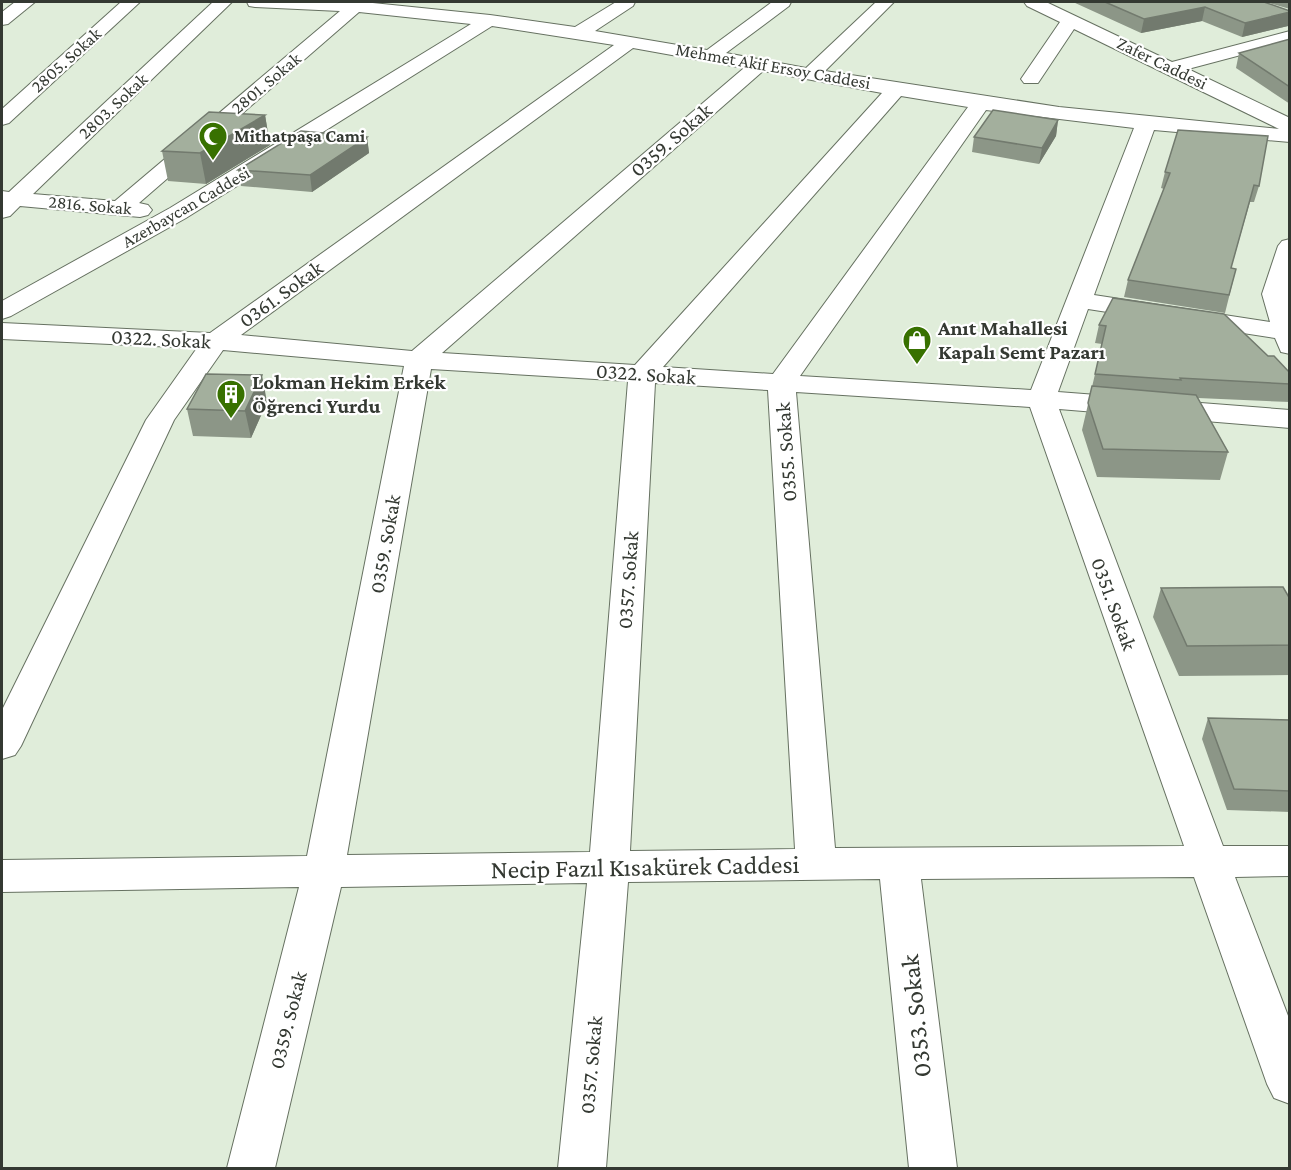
<svg xmlns="http://www.w3.org/2000/svg" width="1291" height="1170" viewBox="0 0 1291 1170" font-family="'Crimson Pro',serif">
<style>
.lines{fill:none;stroke-linecap:round;stroke-linejoin:round}
.minor-casing{stroke:#667161;stroke-width:2}
.minor{fill:#fff;fill-rule:evenodd}
.wall{fill:#8c9687}
.shaded-wall{fill:#727a6e}
.building{fill:#a3af9d;stroke:#727a6e;stroke-width:1.5}
.labels{text-anchor:middle;dominant-baseline:central;stroke-width:4.5;stroke-linejoin:round;paint-order:stroke}
.far-street-label{font-size:18px;fill:#343932;stroke:#fff}
.far-poi-label{font-size:18px;font-weight:bold;fill:#343932;stroke:#fff;text-anchor:start}
.street-label{font-size:21px;fill:#343932;stroke:#fff}
.poi-label{font-size:21px;font-weight:bold;fill:#343932;stroke:#fff;text-anchor:start}
.near-street-label{font-size:26px;fill:#343932;stroke:#fff}
</style>
<rect width="100%" height="100%" fill="#e0edda"/>
<g class="lines">
<g class="minor-casing">
<path id="minor" d="M15,2H35L8,24L2,25V12Z
M121,2H140L9,123L2,125V109Z
M213,2H232L33,194L115,201L340,11L255,7L249,6L247,2H363L490,15L575,27L616,2H635L633,6L595,31L707,50L772,2H791L789,6L726,53L806,68L876,2H894L825,71L1059,107L1279,129L1074,29L1038,83H1024L1021,79L1060,22L1027,6L1024,2H1046L1172,62L1290,31V42L1188,69L1290,118V142L1154,130L1094,295L1270,322L1262,294L1278,246L1282,241L1290,239L1288,294L1290,354L1281,352L1275,338L1088,309L1058,392L1290,410V428L1059,409L1223,846H1290V876L1235,877L1290,1021V1104L1274,1098L1267,1084L1194,877L921,879L957,1168H909L880,879L628,882L606,1168H558L587,883L341,887L275,1168H227L299,887L2,892V860L307,856L404,366L223,350L174,420L21,746L15,755L2,759V710L146,420L197,348L2,339V323L210,333L614,45L492,26L186,218L11,316L2,319V301L170,208L471,24L359,12L139,203L148,205L152,210L148,215L140,217L20,206L10,216L2,218V191L9,192ZM633,48L744,68L412,351L241,335ZM763,71L882,93L635,365L442,353ZM901,96L968,107L773,374L663,367ZM986,110L1134,128L1031,390L800,376ZM431,369L628,381L590,852L347,855ZM655,383L768,390L795,849L630,851ZM796,392L1030,407L1184,846L835,848Z"/>
</g>
<use href="#minor" class="minor"/>
</g>
<path class="wall" d="M1073,2H1264L1290,11V21L1288,26L1242,37L1202,21L1141,33Z
M1266,2H1290V9Z
M1290,39V104L1236,68L1239,53Z
M265,115L270,145L206,184L168,181L162,151Z
M1058,120L1056,136L1039,164L972,152L974,137Z
M367,137L369,153L312,192L241,186L238,170Z
M1165,172L1259,186L1254,202H1250L1231,268L1236,269L1225,313L1124,297L1128,280L1164,189L1161,188Z
M1099,325L1268,356L1290,373V402L1198,398L1228,452L1220,480L1097,477L1082,430L1102,344L1095,343Z
M267,402L251,438L193,436L187,409Z
M1161,588L1290,599V675L1179,676L1153,617Z
M1208,718L1290,720V812L1227,810L1202,739Z"/>
<path class="shaded-wall" d="M1205,7L1202,21L1141,33L1144,19Z
M1290,12V21L1288,26L1242,37L1245,23Z
M265,115L270,145L206,184L200,153Z
M1058,120L1056,136L1039,164L1042,148Z
M367,137L369,153L312,192L310,175Z
M262,375L267,402L251,438L245,411Z"/>
<path class="building" d="M1105,2H1264L1290,11V12L1245,23L1205,7L1144,19Z
M1290,39V87L1239,53Z
M993,110L1058,120L1042,148L974,137Z
M209,112L265,115L200,153L162,151Z
M1178,130L1268,136L1259,186L1254,185L1231,268L1236,269L1229,295L1128,280L1170,173L1165,172Z
M301,131L367,137L310,175L238,170Z
M1113,298L1224,314L1268,356H1274L1290,373V384L1180,378L1181,380L1095,374L1106,326L1099,325Z
M206,374L262,375L245,411L187,409Z
M1092,386L1196,395L1228,452L1103,449L1088,403Z
M1283,587L1290,599V645L1187,646L1161,588Z
M1208,718L1290,720V791L1234,789Z"/>
<defs>
<g id="mosque-pin" transform="scale(1.5)"><path d="M0 17L-7.5 6A9.5 9.5 0 1 1 7.5 6Z" fill="#387100" stroke="#fff"/><path d="M3.5-4.9A6 6 0 1 0 3.5 4.9A5 5 0 1 1 3.5-4.9Z" fill="#fff"/></g>
<g id="shop-pin" transform="scale(1.5)"><path d="M0 17L-7.5 6A9.5 9.5 0 1 1 7.5 6Z" fill="#387100" stroke="#fff"/><path d="M-5-2.5h2.3a2.7 3.5 0 0 1 5.4 0H5L5.5 6h-11ZM-1.5-2.5h3a1.5 2.3 0 0 0-3 0Z" fill="#fff"/></g>
<g id="building-pin" transform="scale(1.5)"><path d="M0 17L-7.5 6A9.5 9.5 0 1 1 7.5 6Z" fill="#387100" stroke="#fff"/><path d="M-4-6H4V6H1V3H-1V6H-4ZM-2.5-4.3h1.7v1.8h-1.7ZM.8-4.3h1.7v1.8H.8ZM-2.5-1h1.7V.8h-1.7ZM.8-1h1.7V.8H.8Z" fill="#fff"/></g>
</defs>
<g fill-rule="evenodd">
<use href="#mosque-pin" x="213" y="136"/>
<use href="#shop-pin" x="917" y="340"/>
<use href="#building-pin" x="231" y="394"/>
</g>
<g class="labels">
<g class="far-street-label">
<text transform="translate(66 60) rotate(-42)">2805. Sokak</text>
<text transform="translate(1162 63) rotate(26)">Zafer Caddesi</text>
<text transform="translate(773 66) rotate(10)">Mehmet Akif Ersoy Caddesi</text>
<text transform="translate(266 83) rotate(-40)">2801. Sokak</text>
<text transform="translate(113 106) rotate(-43)">2803. Sokak</text>
<text transform="translate(90 205) rotate(5)">2816. Sokak</text>
<text transform="translate(186 207) rotate(-30)">Azerbaycan Caddesi</text>
</g>
<g class="far-poi-label">
<text x="234" y="136">Mithatpaşa Cami</text>
</g>
<g class="street-label">
<text transform="translate(671 140) rotate(-41)">0359. Sokak</text>
<text transform="translate(281 294) rotate(-36)">0361. Sokak</text>
<text transform="translate(161 339) rotate(3)">0322. Sokak</text>
<text transform="translate(646 374) rotate(4)">0322. Sokak</text>
<text transform="translate(786 452) rotate(-94)">0355. Sokak</text>
<text transform="translate(385 544) rotate(-80)">0359. Sokak</text>
<text transform="translate(628 580) rotate(-86)">0357. Sokak</text>
<text transform="translate(1114 604) rotate(70)">0351. Sokak</text>
<text transform="translate(288 1020) rotate(-76)">0359. Sokak</text>
<text transform="translate(591 1065) rotate(-85)">0357. Sokak</text>
</g>
<g class="poi-label">
<text x="938" y="328">Anıt Mahallesi<tspan x="938" dy="24">Kapalı Semt Pazarı</tspan></text>
<text x="252" y="382">Lokman Hekim Erkek<tspan x="252" dy="24">Öğrenci Yurdu</tspan></text>
</g>
<g class="near-street-label">
<text transform="translate(645 867) rotate(-1)">Necip Fazıl Kısakürek Caddesi</text>
<text transform="translate(916 1016) rotate(-96)">0353. Sokak</text>
</g>
</g>
<rect width="1291" height="1170" fill="none" stroke="#343932" stroke-width="6"/>
</svg>
